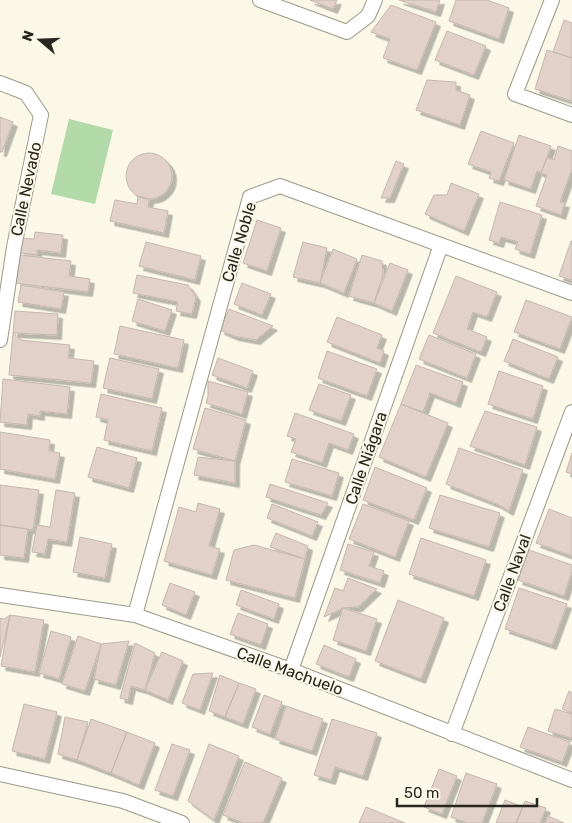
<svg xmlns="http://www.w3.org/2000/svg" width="572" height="823" viewBox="0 0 572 823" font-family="Rubik,sans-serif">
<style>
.green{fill:#b1daa8}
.building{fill:#e1d1c9;stroke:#c6b7ae;filter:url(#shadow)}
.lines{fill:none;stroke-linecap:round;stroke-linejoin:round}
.street-casing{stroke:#9b998a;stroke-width:16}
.street{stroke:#fff;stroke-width:14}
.labels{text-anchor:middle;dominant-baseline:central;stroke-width:4;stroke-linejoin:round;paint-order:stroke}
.street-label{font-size:16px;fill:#272620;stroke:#fbf8e8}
</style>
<defs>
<filter id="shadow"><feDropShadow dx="4.5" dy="4.5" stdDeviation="0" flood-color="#0004"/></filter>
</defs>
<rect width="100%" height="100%" fill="#fbf8e8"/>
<path class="green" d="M69,119L113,130L95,204L51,194Z"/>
<path class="building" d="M310,0H337L333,9Z
M399,0H440L436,12Z
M456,0H487L509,8L499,39L449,21Z
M391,5L436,22L417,70L383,58L390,39L371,32Z
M564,20L572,23V58L553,52Z
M447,31L486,46L474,75L435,60Z
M547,50L572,58V101L535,89Z
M427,80L456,82V90L470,95L460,125L416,110Z
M0,117L13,122L2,152H0Z
M481,131L514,143L499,181L489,178L491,172L468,164Z
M519,135L551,146L541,173L537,171L531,189L504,180Z
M558,146L572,151V169L560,202L565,203L561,215L536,206L547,175L541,173L547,158L554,160Z
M126 176a23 23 0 1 1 46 0a23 23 0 1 1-46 0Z
M396,161L404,164L390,198H381Z
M451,183L479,194L464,231L425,214L434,195H447Z
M138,196L149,199L148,207L168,211L164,233L110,221L115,200L137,204Z
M500,202L542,215L530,254L515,249L518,242L501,237L499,243L489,240Z
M257,220L281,228L267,271L243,263Z
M35,232L63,235L61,253L37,250V255L20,253L22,238L34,239Z
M571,241H572V280L559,276Z
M146,242L201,256L195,280L139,266Z
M303,242L327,248L320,283L293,277Z
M333,249L357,259L344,293L320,283Z
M20,255L71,261L69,276L90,279L88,292L16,283Z
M362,255L382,261L383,275L374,303L349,296Z
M390,263L408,270L392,311L374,303Z
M137,275L188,285L196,297L192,314L176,311L178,302L133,293Z
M456,276L497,292L487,317L473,312L467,329L487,337L481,352L433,333Z
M242,283L271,294L262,315L234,304Z
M21,285L64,292L61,309L18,302Z
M138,299L172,310L165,331L132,321Z
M526,300L572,317L560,349L514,332Z
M229,309L273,326L256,340L234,336L220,330Z
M15,311L58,314L57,335L13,333Z
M337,317L382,335L377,348L384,351L380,363L327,342Z
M120,326L184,340L178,368L114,354Z
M13,333L21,340L70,345L68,358L94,361L91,383L9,375Z
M429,335L476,354L467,378L419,359Z
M513,339L558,357L549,379L504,361Z
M327,351L377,369L367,396L318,378Z
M110,358L159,369L152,399L103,388Z
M218,358L253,371L247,388L212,375Z
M416,365L463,382L456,403L430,393L423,412L401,404Z
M499,371L543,386L533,419L488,404Z
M3,379L70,387L67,414L40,411V416L28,414L27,425L0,422Z
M208,381L248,392L242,414L206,403L208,396Z
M319,384L351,395L341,421L309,410Z
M101,394L162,408L152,451L104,440L108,420L96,417Z
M401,404L448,423L426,477L379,457Z
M205,408L246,420L235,461L193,449Z
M485,411L537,427L525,465L470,446Z
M295,413L354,434L348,450L329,443L322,463L291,452L296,439L287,436Z
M0,432L50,440L49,451L60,453L55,479L0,469Z
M97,447L137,458L129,488L88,477Z
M459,448L523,470L509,511L497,504L446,484Z
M572,453V474L566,472Z
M198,457L235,461V483L194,475Z
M292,459L339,473L332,496L285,482Z
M375,467L427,488L414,520L363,500Z
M270,484L328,503L321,515L266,497Z
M0,485L39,490L33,530L0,525Z
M56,490L75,493L67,542L48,539L45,554L32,552L37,525L50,527Z
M440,495L500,513L489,547L429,528Z
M198,503L220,509L209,546L220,549L212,575L164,561L179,507L196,512Z
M272,504L318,522L312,536L267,518Z
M363,504L409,521L395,557L349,539Z
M549,509L572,518V556L536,543Z
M0,525L28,529L24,558L0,555Z
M276,533L308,546L305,559L270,547Z
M80,537L112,544L105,578L73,572Z
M421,538L486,560L474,596L409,574Z
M348,544L374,552L369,566L384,571L380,583L340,570Z
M254,545L305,559L295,598L226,580L234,550Z
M529,550L572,565V571L564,596L518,580Z
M348,578L377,589L358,607L343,608L324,617L335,588L343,591Z
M170,583L195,592L186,615L162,605Z
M519,588L567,604L552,645L505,629Z
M241,590L279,604L274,619L236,605Z
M398,600L444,618L421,679L375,661Z
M343,608L377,619L366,651L333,640Z
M238,613L268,624L261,645L230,634Z
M10,615L44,620L35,672L1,666Z
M10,615L0,657V618L4,619Z
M51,631L71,637L59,679L39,673Z
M78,636L101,644L85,691L62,684Z
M129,641L116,685L94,679L101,644Z
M135,643L155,653L145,690L131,686L128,700L120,698Z
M324,645L356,659L349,677L316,664Z
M162,652L183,661L168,700L145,690Z
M213,673L200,710L182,703L193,674Z
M220,675L239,683L225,717L209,711Z
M239,683L256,689L243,724L225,717Z
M569,691L572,693V713L562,709Z
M264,695L282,702L270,734L252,727Z
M24,704L57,712L45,759L12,751Z
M286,706L323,719L312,751L275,739Z
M555,709L572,714V738L548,731Z
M65,717L88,722L77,760L58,754Z
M91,719L127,732L111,773L77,760Z
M332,719L377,733L363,776L335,767L331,780L314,775Z
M528,727L570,742L562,762L520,747Z
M127,732L155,743L139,785L111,773Z
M172,744L190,750L173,796L155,790Z
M209,744L239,756L214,820L188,801Z
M245,762L282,778L263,823H243L223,815Z
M439,769L457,776L442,814L424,807Z
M466,773L497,784L482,823H467L451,817Z
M505,800L523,807L516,823H496Z
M525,801L546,808L540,823H516Z
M366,807L405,823H359Z
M548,816L564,823H545Z"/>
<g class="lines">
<g class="street-casing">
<path id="street" d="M260,0L347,32L368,16L375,0
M552,0L515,94L572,115
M0,83L26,93L41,115L14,247L0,340
M0,595L135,615L291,670L572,780
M135,615L250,197L280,186L572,293
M291,670L441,245
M452,734L572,412
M0,774L123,801L182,823"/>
</g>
<use href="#street" class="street"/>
</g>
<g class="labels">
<g class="street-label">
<text transform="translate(26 189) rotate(-78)">Calle Nevado</text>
<text transform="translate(239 242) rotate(-73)">Calle Noble</text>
<text transform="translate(366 458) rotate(-71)">Calle Niágara</text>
<text transform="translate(512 573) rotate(-70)">Calle Naval</text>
<text transform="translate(290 671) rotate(20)">Calle Machuelo</text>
</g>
</g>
<g transform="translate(40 40) rotate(289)" stroke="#fbf8e8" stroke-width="4" paint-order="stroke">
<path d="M0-4L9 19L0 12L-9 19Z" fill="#272620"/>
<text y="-8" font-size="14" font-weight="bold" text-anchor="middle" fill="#272620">N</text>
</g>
<path d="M397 798v8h140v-8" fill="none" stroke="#272620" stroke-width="2.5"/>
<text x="404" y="798" font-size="15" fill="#272620" stroke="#fbf8e8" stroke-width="4" paint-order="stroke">50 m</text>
</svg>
